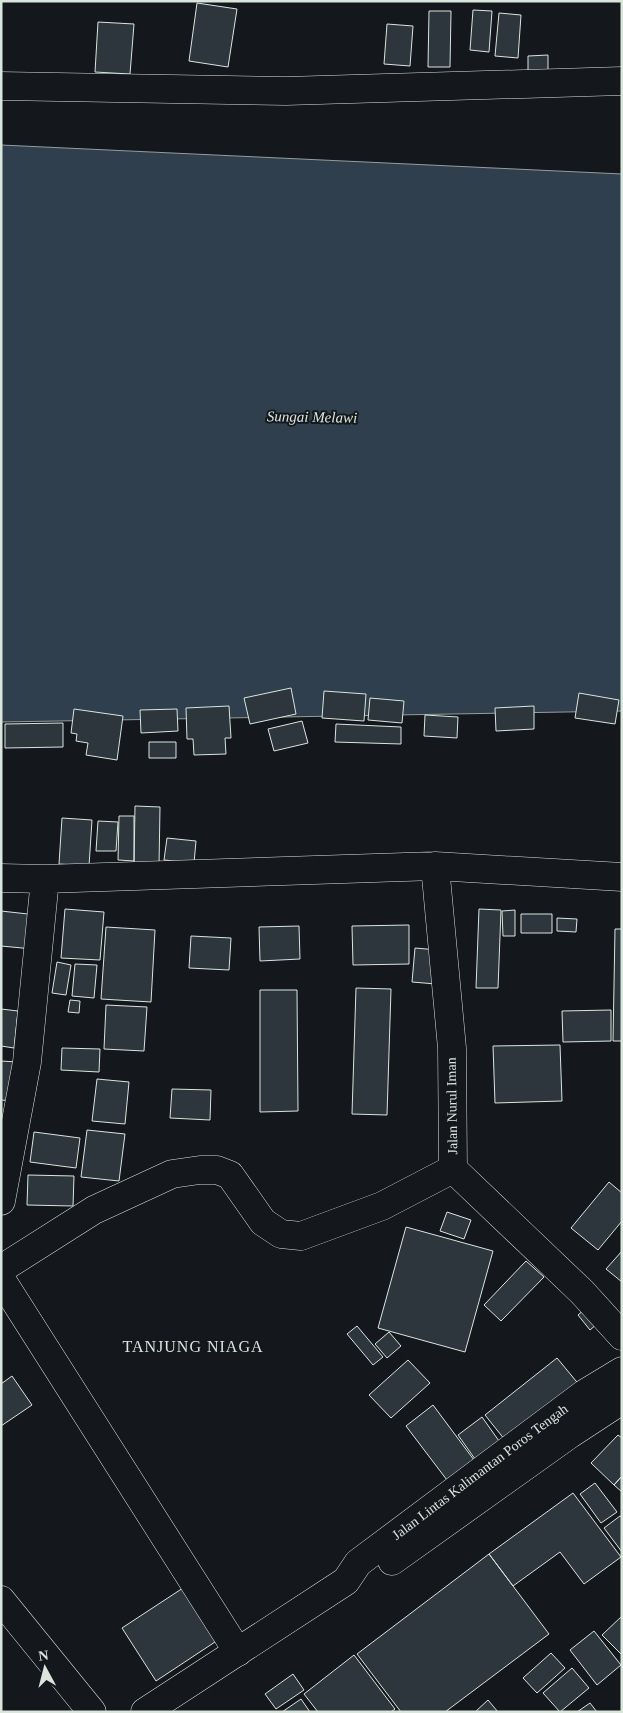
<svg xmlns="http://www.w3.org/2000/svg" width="623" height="1713" viewBox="0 0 623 1713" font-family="'Times New Roman',serif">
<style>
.water{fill:#2f3f4d;stroke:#939e99}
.building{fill:#2c363c;stroke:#d8e6dc}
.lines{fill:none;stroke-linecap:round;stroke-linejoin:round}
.minor-casing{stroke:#d8e6dc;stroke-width:29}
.major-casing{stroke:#d8e6dc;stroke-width:29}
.minor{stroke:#14181c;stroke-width:28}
.major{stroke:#14181c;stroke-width:28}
.labels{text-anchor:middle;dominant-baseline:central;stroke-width:4;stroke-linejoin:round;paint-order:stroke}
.street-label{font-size:14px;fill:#d8e6dc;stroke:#14181c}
.water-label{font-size:15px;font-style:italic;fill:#d8e6dc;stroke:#14181c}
.quarter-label{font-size:16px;letter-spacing:1px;fill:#d8e6dc;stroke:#14181c}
</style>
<rect width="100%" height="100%" fill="#14181c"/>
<path class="water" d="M1,145L622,174V711L1,722Z"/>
<path class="building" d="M197,3L237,9L228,67L189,61Z
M473,10L492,11L489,52L470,50Z
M429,11H451L450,67H428Z
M499,13L521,15L518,58L495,56Z
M98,22L134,24L130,74L95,72Z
M387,24L413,26L410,66L384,64Z
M548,55V79L528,80V56Z
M291,688L296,714L250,724L244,698Z
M324,691L366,694L364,721L322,718Z
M579,693L619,700L615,724L575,718Z
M370,698L404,701L402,723L368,720Z
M229,706L231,738H225L226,754L194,755L193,739H187L186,708Z
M534,706V729L496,731L495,708Z
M74,709L123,716L117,760L86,755L88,743L76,741L77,734L71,733Z
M177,709L178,731L141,733L140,710Z
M425,715L458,717L457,738L424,736Z
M302,721L308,743L274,751L268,729Z
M63,723V747L5,748V724Z
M336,724L401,727V744L335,742Z
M149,742H176V758H149Z
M135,806L160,807L159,866L134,865Z
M119,816H134V861L118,860Z
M62,818L92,820L89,866L59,864Z
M98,821L118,822L116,851H96Z
M167,838L196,841L194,863L164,860Z
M65,909L104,912L100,960L61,958Z
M479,909L501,910L498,988H476Z
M515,910V936H503L502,911Z
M1,911L37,915L33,949L1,946Z
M521,914H552V933H521Z
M557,918L577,919L576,932L557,931Z
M409,925V964L353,965L352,926Z
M299,926L300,959L260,961L259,927Z
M106,927L155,930L151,1002L101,999Z
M615,929H622V1041H613Z
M191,936L231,938L229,970L189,968Z
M415,948L438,950L436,984L412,982Z
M57,962L71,965L66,995L52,993Z
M75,964L97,965L94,998L72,996Z
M356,988L391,989L387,1115L352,1114Z
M260,990H297L298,1111L260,1112Z
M70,1000L80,1001L79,1013L68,1012Z
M106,1005L147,1007L144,1051L104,1049Z
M1,1009L18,1011L14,1048L1,1046Z
M611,1010V1041L563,1042L562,1011Z
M560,1045L562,1101L495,1103L493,1046Z
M62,1048L100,1049L99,1072L61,1070Z
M1,1061L17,1062L13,1101L1,1100Z
M97,1079L129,1082L125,1124L92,1121Z
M172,1089L211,1090L210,1120L170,1118Z
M87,1130L125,1134L119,1181L81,1177Z
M34,1132L80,1138L76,1168L30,1162Z
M28,1175L74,1176L73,1206L27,1205Z
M609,1182L622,1193V1221L598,1250L571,1228Z
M447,1212L471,1220L464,1239L440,1231Z
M406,1227L493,1251L465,1352L378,1328Z
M622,1251V1282L606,1269Z
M526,1261L544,1277L501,1321L484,1305Z
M586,1308L598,1323L590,1330L578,1315Z
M357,1326L383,1357L373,1365L347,1334Z
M389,1332L401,1346L387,1358L375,1344Z
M557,1358L581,1387L509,1445L485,1415Z
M408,1360L430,1383L391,1418L369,1395Z
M12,1376L32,1405L1,1426V1384Z
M433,1405L480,1468L453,1488L406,1426Z
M482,1417L504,1448L480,1466L458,1435Z
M618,1435L622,1438V1476L614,1485L591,1463Z
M622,1476V1492L614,1485Z
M595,1483L617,1512L601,1523L580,1494Z
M573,1493L621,1557L584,1584L560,1552L513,1586L489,1554Z
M620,1516L622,1517V1552L604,1528Z
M489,1554L549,1634L445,1712H401L357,1654Z
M183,1588L218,1640L156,1681L122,1628Z
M622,1616V1655L602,1635Z
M594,1631L621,1665L597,1685L570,1650Z
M551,1653L565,1668L537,1693L523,1678Z
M354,1655L395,1709L391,1712H318L304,1694Z
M572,1668L589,1688L560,1712L543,1693Z
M293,1674L304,1690L276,1709L265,1694Z
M301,1699L310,1712H282Z
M488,1700L498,1712H475Z
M590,1703L597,1712H577Z"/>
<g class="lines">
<g class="minor-casing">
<path id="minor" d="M1,86L286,91L622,81
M435,866L452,1048L453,1169L582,1292L622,1336
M1,878L45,879L435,866L622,877
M1,1201L27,1062L45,879
M1,1269L94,1210L172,1174L200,1170H217L230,1175L263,1222L281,1234L301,1236L382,1206L453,1169
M1,1279L238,1652
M1,1600L92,1712"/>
</g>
<g class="major-casing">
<path id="major" d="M392,1561L570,1434L622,1400
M145,1712L346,1581L358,1563L584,1394L622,1371"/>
</g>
<use href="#minor" class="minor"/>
<use href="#major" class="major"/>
</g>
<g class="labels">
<g class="street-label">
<text transform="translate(452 1106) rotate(-91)">Jalan Nurul Iman</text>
<text transform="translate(480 1472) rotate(-37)">Jalan Lintas Kalimantan Poros Tengah</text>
</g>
<g class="water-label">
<text transform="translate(312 417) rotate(1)">Sungai Melawi</text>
</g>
<g class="quarter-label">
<text x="193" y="1346">TANJUNG NIAGA</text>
</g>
</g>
<rect width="623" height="1713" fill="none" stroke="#d8e6dc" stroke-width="5"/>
<g transform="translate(45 1668) rotate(353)" stroke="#14181c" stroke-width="4" paint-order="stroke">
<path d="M0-4L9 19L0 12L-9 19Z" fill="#d8e6dc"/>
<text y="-8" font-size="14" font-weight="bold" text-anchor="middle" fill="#d8e6dc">N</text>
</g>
</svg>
